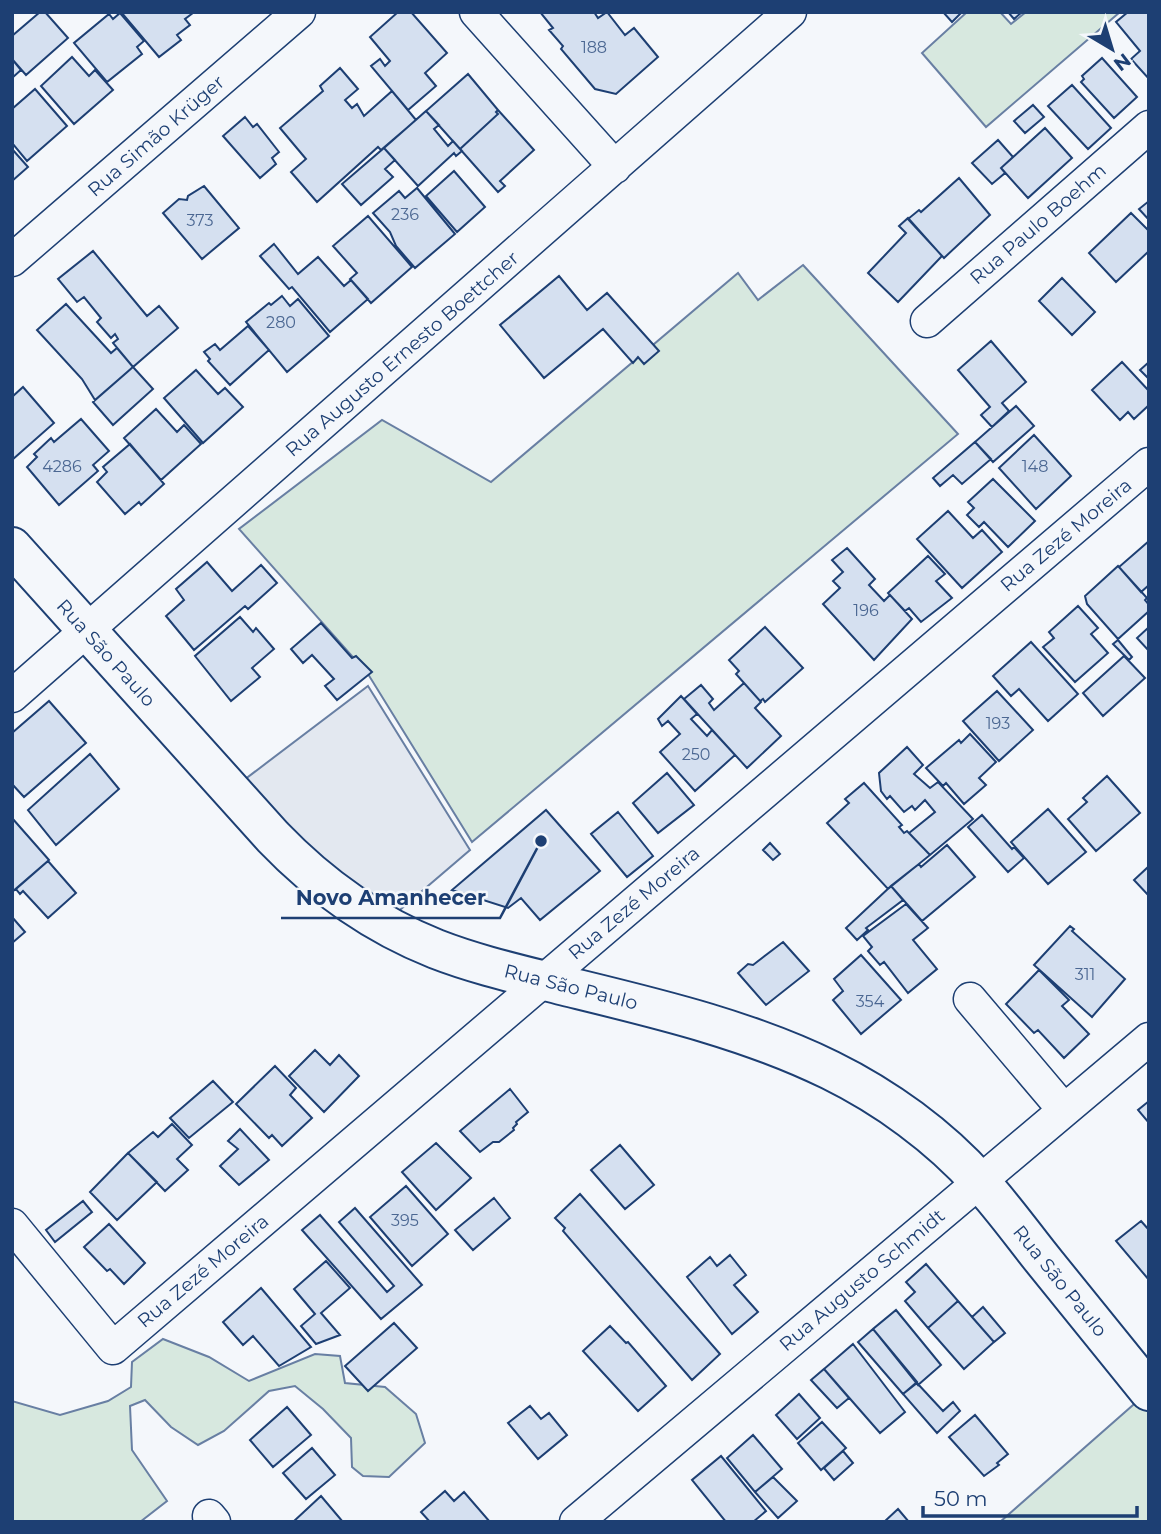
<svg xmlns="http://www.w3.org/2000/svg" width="1161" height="1534" viewBox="0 0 1161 1534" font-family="Montserrat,sans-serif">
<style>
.green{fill:#d7e8df;stroke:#687fa3;stroke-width:2}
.parking{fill:#e3e8f0;stroke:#687fa3;stroke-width:2}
.building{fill:#d5e0f0;stroke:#1d3f73;stroke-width:2}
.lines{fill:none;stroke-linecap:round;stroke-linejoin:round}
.minor-casing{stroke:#1d3f73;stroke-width:35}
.major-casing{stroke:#1d3f73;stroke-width:42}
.minor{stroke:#f4f7fb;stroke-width:32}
.major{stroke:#f4f7fb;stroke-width:38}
.labels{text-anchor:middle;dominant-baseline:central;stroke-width:5;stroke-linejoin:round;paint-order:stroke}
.number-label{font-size:16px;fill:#4b6792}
.street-label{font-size:19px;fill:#1d3f73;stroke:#f4f7fb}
.leader{fill:none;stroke:#1d3f73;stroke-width:2.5}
.callout-dot{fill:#1d3f73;stroke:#f4f7fb;stroke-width:2.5}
.callout-label{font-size:21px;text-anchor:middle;font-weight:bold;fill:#1d3f73;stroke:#f4f7fb;stroke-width:5;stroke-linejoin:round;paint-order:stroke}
</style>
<rect width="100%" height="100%" fill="#f4f7fb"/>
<path class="green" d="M967,12H1000L1011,24L1026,12H1120L986,127L922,53Z
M803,265L958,434L472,842L368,674L239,529L382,420L491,482L738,273L758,300Z
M163,1339L209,1357L249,1381L315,1354L340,1356L345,1383L385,1387L416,1414L425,1443L389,1477L363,1476L352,1467L351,1438L323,1409L295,1386L269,1391L224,1431L198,1445L171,1427L145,1400L130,1406L132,1450L167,1501L140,1522H12V1401L60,1415L108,1401L131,1387L132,1362Z
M1149,1391V1522H1000Z"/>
<path class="parking" d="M368,686L470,850L394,915L345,887L240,783Z"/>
<path class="building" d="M40,12H45L68,38L26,75L12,59V36Z
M121,12H192L193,13L185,19L190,25L177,35L181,40L159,57Z
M398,12H411L447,53L425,73L436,86L408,110L371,66L380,59L385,66L390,61L370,37Z
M540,12H594L598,18L607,12L625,35L634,28L658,57L616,94L595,89L561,49L563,46L549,30L553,28Z
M943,12H962L952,22Z
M1008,12H1022L1014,19Z
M1128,12H1149V79L1131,59L1140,51L1116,22Z
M120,13L144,41L137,47L142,54L107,82L74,43L109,14L113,19Z
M72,57L89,76L95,70L113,90L74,124L41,86Z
M1102,58L1137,97L1114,118L1081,82L1084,79L1082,76Z
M12,59L21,70L12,78Z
M340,68L358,89L345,100L352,108L357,104L364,116L392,91L416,120L381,150L378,147L317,202L291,172L306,159L280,128L323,91L320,86Z
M468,74L498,110L496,112L498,114L460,149L426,111Z
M1072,85L1111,128L1088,149L1048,106Z
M35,89L67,126L27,161L12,143V109Z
M1033,105L1044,117L1025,133L1014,121Z
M498,110L534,150L500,181L505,186L498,192L460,149L498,114L496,112Z
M426,111L439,125L434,129L448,146L453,141L462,151L456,156L454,153L418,186L384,148Z
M245,117L253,127L257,124L279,152L272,158L276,164L260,178L223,136Z
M1045,128L1072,158L1028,198L1001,168Z
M998,140L1013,157L1001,168L1005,173L992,184L972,163Z
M384,148L395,160L385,169L393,177L361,205L342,184Z
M12,149L28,167L12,181Z
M454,171L485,207L457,232L426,196Z
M959,178L990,215L944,258L908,219L919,210L921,212Z
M204,186L239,228L202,259L163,213L179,199L187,200L188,196Z
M417,188L455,234L415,268L396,246L390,232L373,213L399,191L405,198Z
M1149,201V220L1139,209Z
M1131,213L1149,231V251L1116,282L1089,253Z
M368,216L412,267L371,303L350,279L357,273L333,246Z
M908,218L942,256L898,302L868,273L906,233L899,226Z
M274,244L298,274L318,257L344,286L351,280L368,299L330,332L292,287L289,289L260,256Z
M93,251L147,316L159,306L178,328L133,367L113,343L118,339L115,334L111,338L97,322L101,318L84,297L77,302L58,279Z
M559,276L587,310L607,293L659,351L644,364L638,357L633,363L603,329L544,378L500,325Z
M1062,278L1095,312L1072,335L1039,301Z
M282,296L290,306L298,299L329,336L287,372L246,322L269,303L271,305Z
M66,304L111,353L117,348L133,367L95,400L82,379L37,330Z
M248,326L269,350L230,385L208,361L210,359L204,352L215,344L220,350Z
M991,341L1026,382L1002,403L1009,411L992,427L981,415L990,407L958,370Z
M1122,362L1149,391V405L1134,419L1128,412L1120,420L1092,390Z
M1149,362V379L1140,370Z
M133,367L153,389L113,425L93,402Z
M196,370L218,394L225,388L243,407L203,443L164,398Z
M23,387L54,423L12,460V397Z
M1016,406L1034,426L993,462L975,442Z
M156,409L177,432L184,425L201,444L161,480L124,438Z
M81,419L109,451L93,465L98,471L59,505L27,467L37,457L34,454L51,438L54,442Z
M1034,435L1071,476L1036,509L999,468Z
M975,442L991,459L962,484L953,475L940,486L933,478Z
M130,444L164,484L141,505L139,502L125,514L97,482L107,472L103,467Z
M993,479L1035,521L1008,547L984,522L979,527L967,515L974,508L968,502Z
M948,511L973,538L982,530L1002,552L962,588L917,539Z
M1149,541V585L1141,592L1119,567Z
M847,548L875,579L869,585L884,601L890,595L912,619L874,660L823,604L840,588L833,581L843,572L832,560Z
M928,556L945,574L936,581L952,598L921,622L909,608L905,611L888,593Z
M207,562L232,591L261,565L277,583L248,609L245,606L194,650L166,616L184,600L176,589Z
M1118,566L1147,598L1145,600L1149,605V611L1118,639L1087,604L1085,596Z
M1078,606L1098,628L1091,634L1108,653L1075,682L1043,647L1054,638L1049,632Z
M240,617L253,632L256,628L274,649L252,668L260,677L231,701L195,656Z
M321,623L352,658L356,656L372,672L337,700L325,686L334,679L312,655L303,663L291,649Z
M765,627L803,668L765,702L763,699L760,701L736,674L739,671L729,660Z
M1149,627V651L1137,638Z
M1118,640L1132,657L1129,660L1113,644Z
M1031,642L1078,694L1048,721L1019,689L1011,696L993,676Z
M1124,656L1145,678L1103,716L1083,693Z
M744,683L761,702L755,708L781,736L747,768L684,699L701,685L713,699L709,703L714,710Z
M997,691L1033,730L999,761L963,721Z
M681,696L697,714L691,719L707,736L712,730L735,755L695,791L660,752L680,734L668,721L662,726L658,719Z
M49,701L86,743L24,797L12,784V733Z
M970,734L996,762L979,778L986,785L964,804L946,783L943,786L926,768L959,740L961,743Z
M907,747L923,765L914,774L930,788L938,782L973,819L930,855L909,833L935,812L925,800L915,810L912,806L904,812L890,796L887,799L881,791L879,773Z
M90,754L119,789L56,845L28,810Z
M667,773L694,805L658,833L633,803Z
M1107,776L1140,813L1096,851L1068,819L1087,802L1083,798Z
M864,783L902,825L899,827L904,833L907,831L930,855L888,889L827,823L849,803L845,799Z
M1048,809L1086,852L1048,884L1011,842Z
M546,810L600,871L540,920L521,898L508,908L452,890Z
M618,812L653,856L627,877L591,834Z
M982,815L1012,849L1014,847L1024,858L1008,872L968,827Z
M12,818L49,860L12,892Z
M770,843L780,854L773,860L763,850Z
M947,845L975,877L922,921L891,886L919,864L921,867Z
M48,861L76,893L48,918L23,891L20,894L16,889Z
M1147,868L1149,870V896L1134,880Z
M891,886L903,900L866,928L868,930L857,940L846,928Z
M906,904L928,928L913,940L937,969L908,993L884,962L880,965L868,951L872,947L863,936Z
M12,917L25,932L12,943Z
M1070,926L1074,929L1072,931L1125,979L1092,1017L1034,965Z
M783,942L809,971L766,1005L738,973L748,964L753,965Z
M861,955L901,1000L861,1034L833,1000L843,991L834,979Z
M1039,970L1069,1000L1062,1006L1089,1034L1064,1058L1038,1030L1034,1033L1006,1004Z
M315,1050L330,1065L339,1055L359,1076L324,1112L289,1076Z
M275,1066L296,1088L290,1095L312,1118L282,1146L272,1135L269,1138L236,1104Z
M213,1081L233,1102L189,1138L170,1118Z
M510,1089L528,1112L516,1122L517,1124L513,1128L514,1130L499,1142H493L480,1152L460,1131Z
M1149,1101V1123L1138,1110Z
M172,1124L192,1145L177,1159L188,1170L165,1191L128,1153L153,1132L158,1137Z
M240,1129L269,1160L239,1185L220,1166L238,1149L228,1141Z
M436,1143L471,1178L436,1210L402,1172Z
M620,1145L654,1185L625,1209L591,1170Z
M128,1153L157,1182L117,1220L90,1192Z
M406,1186L448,1234L412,1266L370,1217Z
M580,1194L720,1354L692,1380L563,1231L565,1228L555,1218Z
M494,1198L510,1218L473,1250L455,1230Z
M83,1201L92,1212L55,1242L46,1230Z
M355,1208L422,1285L381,1319L302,1230L320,1215L387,1292L394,1286L339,1222Z
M1141,1221L1149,1230V1280L1116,1241Z
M109,1224L145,1263L124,1284L110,1269L107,1271L84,1247Z
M730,1255L746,1275L734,1285L758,1312L732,1334L687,1277L710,1257L717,1266Z
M326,1261L350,1288L321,1313L340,1335L316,1344L301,1326L315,1314L294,1289Z
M926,1264L958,1301L928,1328L905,1301L915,1292L906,1282Z
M261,1288L311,1347L279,1366L253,1336L243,1345L223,1322Z
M958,1301L994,1342L964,1369L928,1328Z
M983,1307L1005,1333L994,1342L972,1317Z
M896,1310L941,1365L918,1385L873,1329Z
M394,1323L417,1348L368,1391L345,1366Z
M610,1326L626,1343L628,1342L666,1386L638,1411L583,1351Z
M873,1329L917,1382L903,1394L858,1342Z
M853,1344L905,1412L880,1433L824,1369Z
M824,1369L849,1398L837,1408L811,1380Z
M917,1383L943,1411L953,1402L960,1411L937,1433L903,1394Z
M799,1394L820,1418L797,1439L776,1415Z
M530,1406L541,1419L549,1413L567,1435L538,1459L508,1423Z
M287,1407L311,1435L273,1467L250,1440Z
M975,1415L1008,1454L997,1463L999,1465L984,1476L949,1437Z
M822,1422L846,1448L821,1470L798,1443Z
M753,1435L782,1469L755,1492L727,1458Z
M312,1448L335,1475L306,1499L283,1473Z
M843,1451L853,1463L834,1480L824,1468Z
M721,1456L766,1511L753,1522H726L692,1480Z
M773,1477L797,1501L778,1518L755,1492Z
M445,1491L454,1501L464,1492L490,1522H430L421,1512Z
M321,1496L343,1522H293Z
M898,1509L909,1522H884Z"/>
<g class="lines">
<g class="minor-casing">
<path id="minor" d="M476,12L615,167
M12,260L299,12
M927,321L1149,127
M12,696L790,12
M970,999L1064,1110
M12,1225L113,1348L1149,464
M209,1516L214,1522
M576,1522L1149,1039"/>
</g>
<g class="major-casing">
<path id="major" d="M12,547L273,837C320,886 373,924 436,949C477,965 522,975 565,986C655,1008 746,1029 830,1070C885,1097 939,1136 980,1182C1004,1208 1025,1238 1047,1265C1081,1307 1115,1349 1149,1391"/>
</g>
<use href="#minor" class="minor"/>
<use href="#major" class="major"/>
</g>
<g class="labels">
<g class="number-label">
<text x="594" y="47">188</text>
<text x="405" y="214">236</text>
<text x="200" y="220">373</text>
<text x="281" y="322">280</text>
<text x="62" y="466">4286</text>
<text x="1035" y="466">148</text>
<text x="866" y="610">196</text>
<text x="998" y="723">193</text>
<text x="696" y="754">250</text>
<text x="1085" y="974">311</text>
<text x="870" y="1001">354</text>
<text x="405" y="1220">395</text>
</g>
<g class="street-label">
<text transform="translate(156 136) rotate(-41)">Rua Simão Krüger</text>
<text transform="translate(1038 224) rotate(-41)">Rua Paulo Boehm</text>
<text transform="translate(402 354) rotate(-41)">Rua Augusto Ernesto Boettcher</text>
<text transform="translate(1066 535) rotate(-40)">Rua Zezé Moreira</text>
<text transform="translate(106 653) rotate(48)">Rua São Paulo</text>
<text transform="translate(634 903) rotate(-40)">Rua Zezé Moreira</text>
<text transform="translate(571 987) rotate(14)">Rua São Paulo</text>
<text transform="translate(203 1271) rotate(-40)">Rua Zezé Moreira</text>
<text transform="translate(862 1280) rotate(-40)">Rua Augusto Schmidt</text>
<text transform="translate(1060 1281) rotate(51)">Rua São Paulo</text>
</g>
</g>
<path class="leader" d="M541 841L500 918H281"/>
<circle class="callout-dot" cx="541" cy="841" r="7"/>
<g class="callout-label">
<text x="391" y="905">Novo Amanhecer</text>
</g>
<rect width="1161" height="1534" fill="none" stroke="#1d3f73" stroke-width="28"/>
<g transform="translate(1112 49) rotate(142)" stroke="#f4f7fb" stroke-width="5" paint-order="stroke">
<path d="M0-5L12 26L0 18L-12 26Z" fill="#1d3f73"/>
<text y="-10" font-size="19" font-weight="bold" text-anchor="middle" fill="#1d3f73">N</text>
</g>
<path d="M923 1506v10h214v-10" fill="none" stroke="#1d3f73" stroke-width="3.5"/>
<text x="934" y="1506" font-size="21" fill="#1d3f73" stroke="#f4f7fb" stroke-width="5" paint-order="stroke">50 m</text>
</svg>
